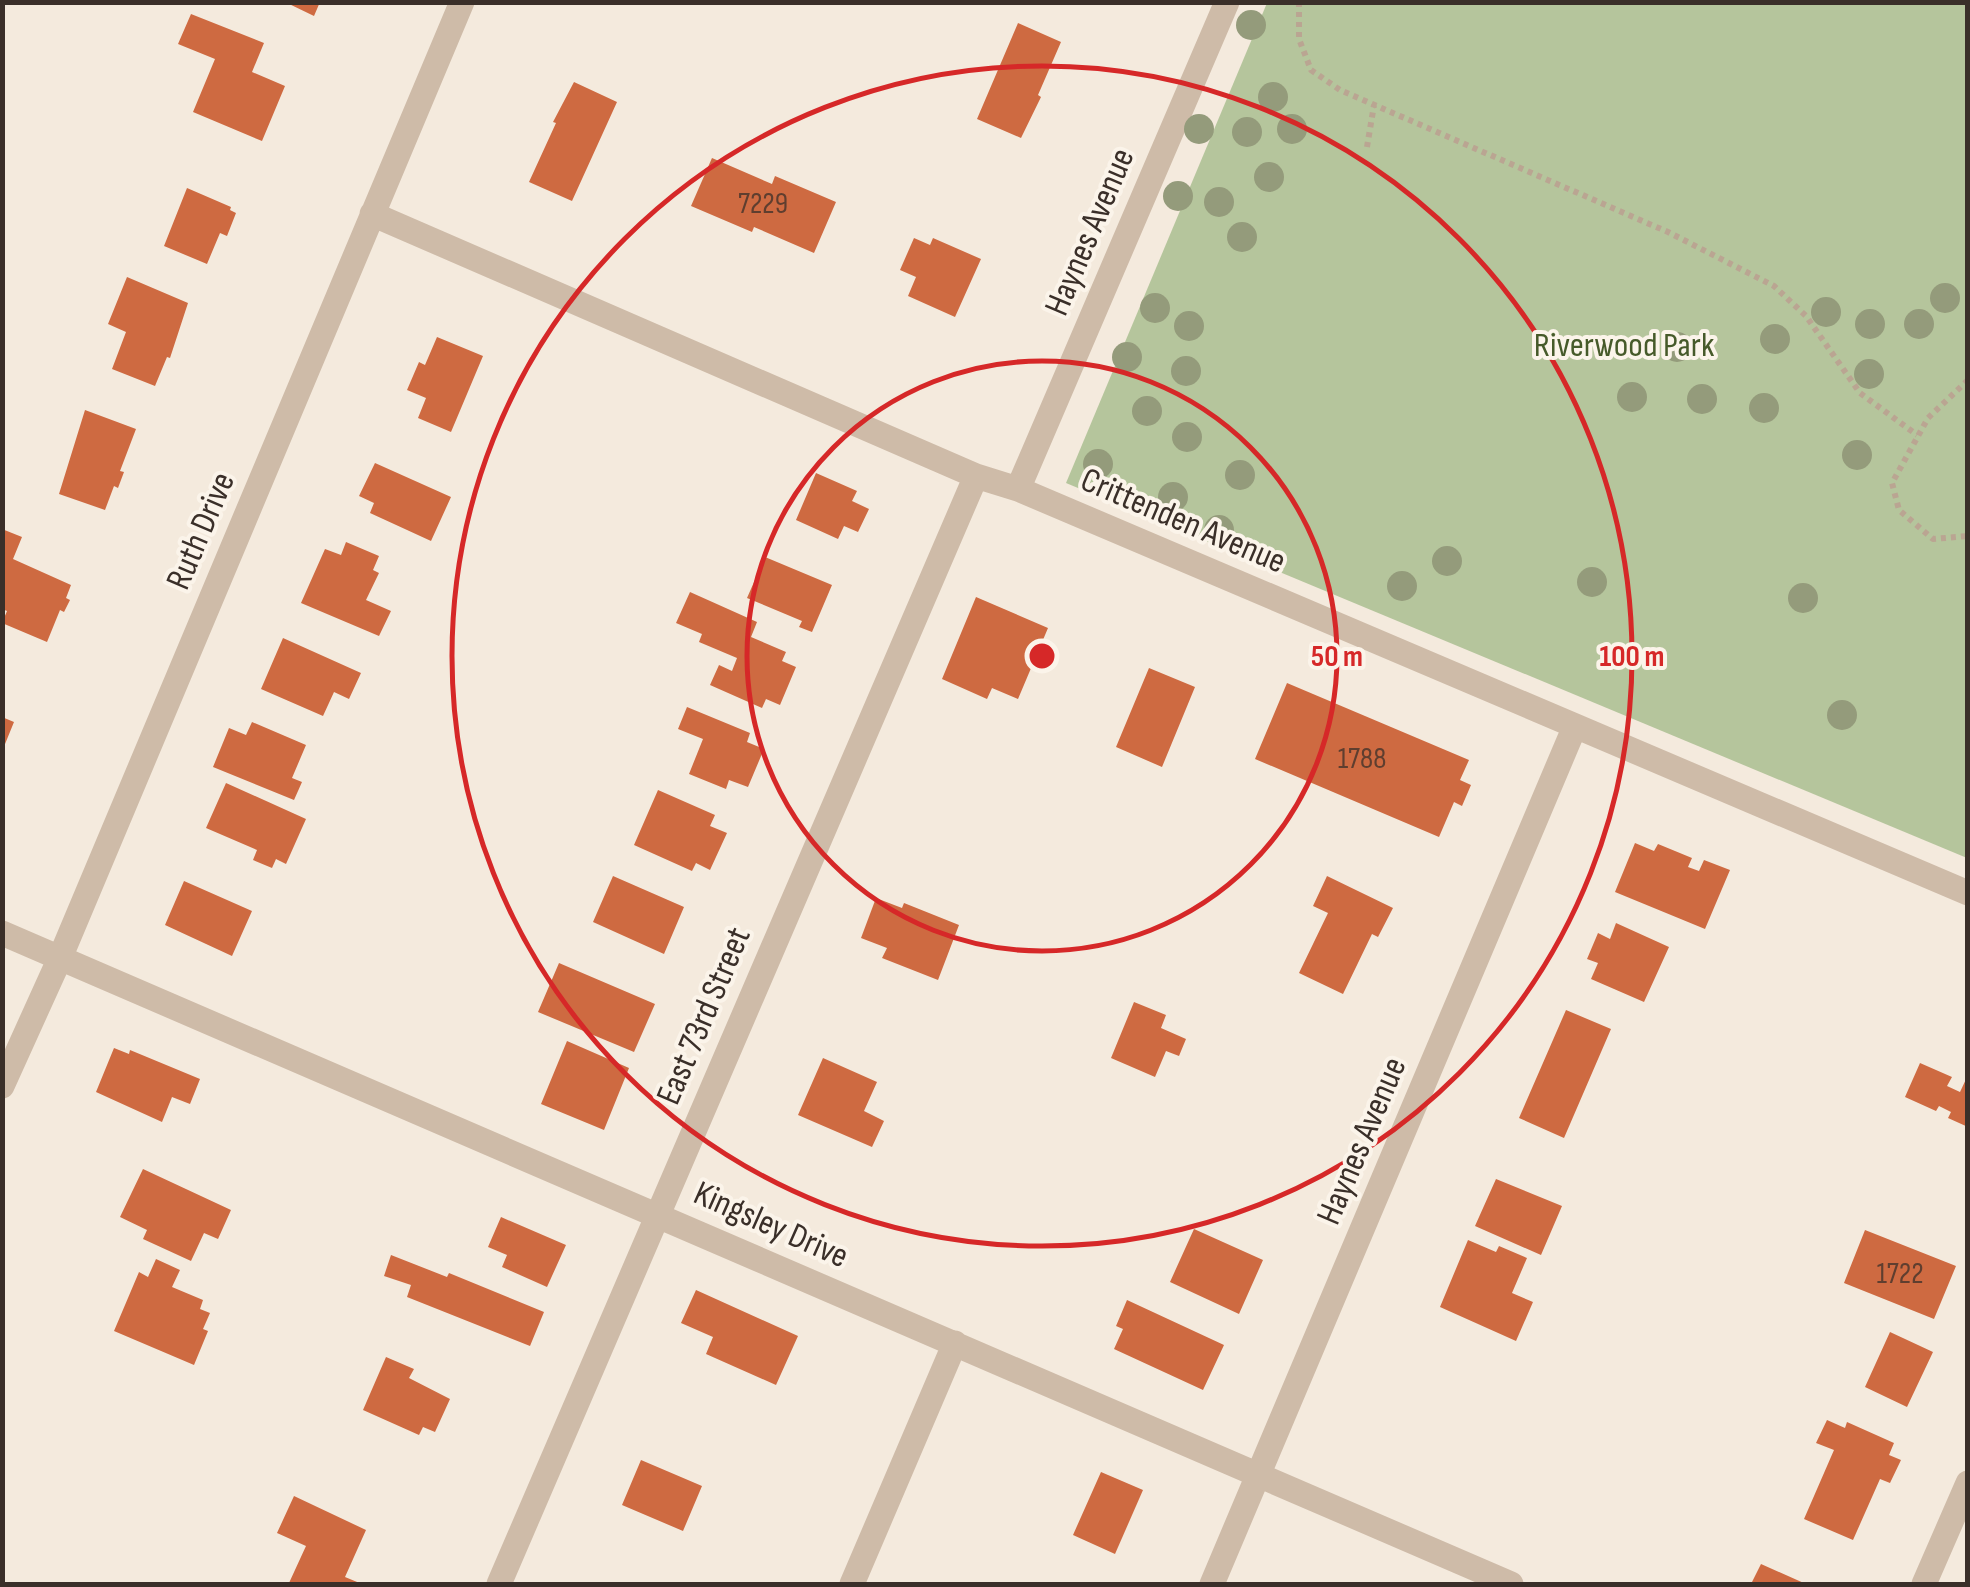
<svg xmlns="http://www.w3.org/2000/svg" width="1970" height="1587" viewBox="0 0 1970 1587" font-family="'Sofia Sans Condensed',sans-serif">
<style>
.green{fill:#b5c59c}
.building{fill:#ce6a41}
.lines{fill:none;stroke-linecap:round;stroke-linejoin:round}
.path{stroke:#baa592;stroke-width:6;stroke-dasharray:5 5;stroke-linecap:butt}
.minor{stroke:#cebba8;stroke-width:25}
.tree{fill:#949b7b}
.ring{fill:none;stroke:#d62828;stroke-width:5}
.labels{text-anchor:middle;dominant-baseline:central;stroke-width:8;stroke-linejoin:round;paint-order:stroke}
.number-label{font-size:30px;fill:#5f3e2f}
.street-label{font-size:35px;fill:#3a2f29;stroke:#fbf4ea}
.park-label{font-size:35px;fill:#465a2a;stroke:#fbf4ea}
.centre{fill:#d62828;stroke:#fbf4ea;stroke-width:5}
.ring-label{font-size:30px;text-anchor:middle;font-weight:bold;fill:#d62828;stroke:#fbf4ea;stroke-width:8;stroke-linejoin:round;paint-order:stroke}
</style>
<rect width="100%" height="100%" fill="#f4eadd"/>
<path class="green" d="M1267,3H1967V858L1066,483Z"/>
<path class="building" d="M285,2H320L314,16Z
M191,14L264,43L252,72L285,86L262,141L193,112L215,59L178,44Z
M1018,23L1061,42L1038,95L1041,97L1021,138L977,119Z
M574,82L617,102L572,201L529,182L556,123L553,122Z
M712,158L772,184L775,176L836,202L814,253L754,227L752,232L691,206Z
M187,188L231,207L230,210L236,213L227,236L220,233L207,264L164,246Z
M914,238L930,245L933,238L981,259L955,317L908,296L916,277L900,270Z
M127,277L188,303L170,358L167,357L155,386L112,369L126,332L108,324Z
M437,337L483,356L451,432L418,418L426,398L407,390L419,362L425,365Z
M85,410L136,429L120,471L124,472L118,488L114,486L105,510L59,494Z
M375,463L451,497L431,541L370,513L374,503L359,496Z
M816,473L857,491L852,501L869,509L858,532L844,526L838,539L796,520Z
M2,529L22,537L13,559L71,585L66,598L70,600L64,612L60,610L47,642L2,623L7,611L2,609Z
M346,542L379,556L373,570L379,573L366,600L391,611L379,636L301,603L325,549L341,555Z
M765,557L832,585L812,632L799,627L802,621L747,598Z
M690,592L757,622L751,637L786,652L782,661L796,667L780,705L766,699L762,708L710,685L719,665L732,671L737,658L699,642L702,634L676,623Z
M976,597L1048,628L1018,699L992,688L987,699L942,679Z
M283,638L361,673L349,699L334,692L323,716L261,689Z
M1149,668L1195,687L1162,767L1116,747Z
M1287,683L1469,760L1460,780L1471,785L1462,806L1454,802L1439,837L1255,759Z
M687,707L750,733L747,742L764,749L748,787L729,780L726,789L689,774L703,739L678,729Z
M2,717L14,722L3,749H2Z
M252,722L306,745L292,778L302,782L294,800L213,767L229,728L246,735Z
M226,783L306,819L286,864L276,859L272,868L253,860L257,850L206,828Z
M658,790L715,815L710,826L727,833L710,870L696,863L692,871L634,845Z
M1635,843L1654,851L1658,844L1692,858L1688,867L1699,871L1704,860L1730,870L1705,929L1615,892Z
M613,876L684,907L664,954L593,922Z
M1327,876L1393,908L1378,937L1372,934L1343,994L1299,973L1328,913L1313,906Z
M184,881L252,911L232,956L165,925Z
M876,898L902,908L904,903L959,925L938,980L882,958L887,948L861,938Z
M1616,923L1669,947L1644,1002L1591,979L1598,963L1587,959L1598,933L1610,939Z
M559,963L655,1004L634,1052L538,1012Z
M1134,1002L1166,1015L1161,1028L1186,1039L1179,1056L1166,1051L1155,1077L1111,1058Z
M1566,1010L1611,1029L1564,1138L1519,1118Z
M567,1041L629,1068L604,1130L541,1104Z
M114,1048L129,1054L130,1050L200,1079L190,1104L172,1097L162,1122L96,1092Z
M823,1058L877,1082L864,1111L884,1121L872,1147L798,1115Z
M1920,1063L1952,1077L1947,1086L1960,1092L1968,1075V1127L1948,1118L1951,1112L1939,1106L1936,1111L1905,1097Z
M143,1169L231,1210L218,1239L204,1233L191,1261L143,1239L147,1230L120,1217Z
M1496,1179L1562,1206L1541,1255L1475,1226Z
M501,1217L566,1245L547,1287L502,1267L507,1255L488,1247Z
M1194,1229L1263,1260L1239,1314L1170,1282Z
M1865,1230L1956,1266L1934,1319L1844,1283Z
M1468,1240L1496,1252L1499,1246L1527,1258L1512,1293L1533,1302L1516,1341L1440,1307Z
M391,1255L447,1277L449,1273L544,1312L530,1346L407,1297L411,1285L384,1276Z
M156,1259L180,1270L172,1287L203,1300L200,1309L210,1313L203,1329L208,1331L194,1365L114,1331L139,1272L148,1277Z
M696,1290L798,1336L776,1385L706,1354L713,1337L681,1323Z
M1127,1300L1224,1345L1203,1390L1114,1349L1123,1329L1116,1326Z
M1890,1332L1933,1352L1907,1407L1865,1387Z
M386,1357L414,1369L409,1378L450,1399L435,1432L423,1427L419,1435L363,1410Z
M1827,1420L1845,1428L1847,1422L1894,1443L1889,1455L1901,1460L1890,1483L1880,1479L1853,1540L1804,1519L1834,1450L1816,1443Z
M641,1460L702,1486L683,1531L622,1505Z
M1101,1472L1143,1490L1115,1554L1073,1535Z
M294,1496L366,1530L345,1577L362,1584L289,1583L306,1546L277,1533Z
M1761,1564L1806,1584H1751Z"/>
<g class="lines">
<path class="path" d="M1299,2V39L1311,70L1340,90L1668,232L1774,286L1806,316L1860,393L1917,435
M1367,147L1374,105
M1968,380L1928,418L1892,483L1899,510L1933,539L1968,536"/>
<path class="minor" d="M372,214L976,476L1018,489L1968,893
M1018,489L1227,2
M2,933L1511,1584
M2,1086L60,958L462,2
M499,1584L976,476
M852,1584L955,1343
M1212,1584L1575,726
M1924,1584L1968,1483"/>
</g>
<g class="tree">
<circle cx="1251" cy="25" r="15"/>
<circle cx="1273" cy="97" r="15"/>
<circle cx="1199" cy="129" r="15"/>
<circle cx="1292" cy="129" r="15"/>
<circle cx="1247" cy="132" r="15"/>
<circle cx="1269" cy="177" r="15"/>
<circle cx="1178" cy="196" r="15"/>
<circle cx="1219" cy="202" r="15"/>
<circle cx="1242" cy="237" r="15"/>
<circle cx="1945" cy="298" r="15"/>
<circle cx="1155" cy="308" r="15"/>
<circle cx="1826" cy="312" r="15"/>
<circle cx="1870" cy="324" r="15"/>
<circle cx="1919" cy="324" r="15"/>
<circle cx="1189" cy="326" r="15"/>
<circle cx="1775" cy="339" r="15"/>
<circle cx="1677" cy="347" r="15"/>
<circle cx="1127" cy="357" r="15"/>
<circle cx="1186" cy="371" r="15"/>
<circle cx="1869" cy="374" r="15"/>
<circle cx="1632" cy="397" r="15"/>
<circle cx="1702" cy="399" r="15"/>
<circle cx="1764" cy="408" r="15"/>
<circle cx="1147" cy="411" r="15"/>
<circle cx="1187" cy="437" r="15"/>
<circle cx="1857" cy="455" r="15"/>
<circle cx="1098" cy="464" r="15"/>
<circle cx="1240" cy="475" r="15"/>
<circle cx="1173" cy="497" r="15"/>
<circle cx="1219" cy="530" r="15"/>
<circle cx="1447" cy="561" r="15"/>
<circle cx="1592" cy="582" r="15"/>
<circle cx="1402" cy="586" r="15"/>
<circle cx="1803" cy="598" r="15"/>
<circle cx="1842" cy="715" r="15"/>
</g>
<g class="ring">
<circle cx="1042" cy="656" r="295"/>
<circle cx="1042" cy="656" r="590"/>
</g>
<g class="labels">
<g class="number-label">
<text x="763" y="204">7229</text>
<text x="1362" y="759">1788</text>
<text x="1900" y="1274">1722</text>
</g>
<g class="street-label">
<text transform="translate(1090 232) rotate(-67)">Haynes Avenue</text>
<text transform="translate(1183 521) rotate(23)">Crittenden Avenue</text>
<text transform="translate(201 531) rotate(-67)">Ruth Drive</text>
<text transform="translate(704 1016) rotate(-67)">East 73rd Street</text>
<text transform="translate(1362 1141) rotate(-67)">Haynes Avenue</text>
<text transform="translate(771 1225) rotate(24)">Kingsley Drive</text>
</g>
<g class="park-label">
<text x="1624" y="345">Riverwood Park</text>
</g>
</g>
<circle cx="1042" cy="656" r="15" class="centre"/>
<g class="ring-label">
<text x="1337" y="666">50 m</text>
<text x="1632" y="666">100 m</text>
</g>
<rect width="1970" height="1587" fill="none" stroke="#3a2f29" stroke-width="10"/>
</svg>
